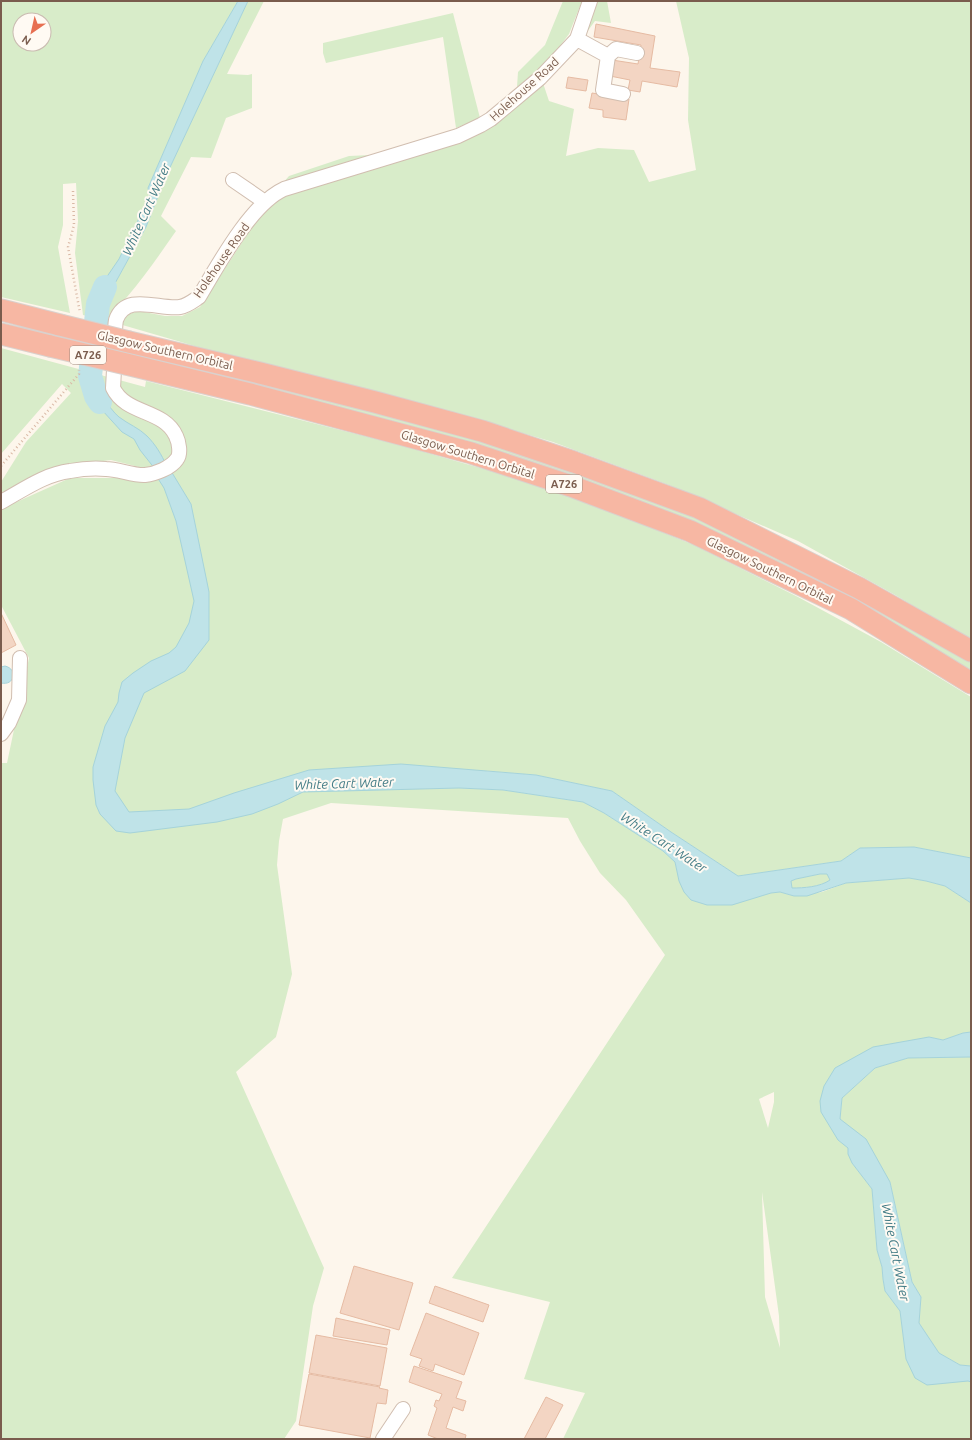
<svg xmlns="http://www.w3.org/2000/svg" width="972" height="1440" viewBox="0 0 972 1440" font-family="Ubuntu,sans-serif">
<style>
.green{fill:#d8ecc9;fill-rule:evenodd}
.water{fill:#bfe3e8;stroke:#a5d3da;fill-rule:evenodd}
.lines{fill:none;stroke-linecap:round;stroke-linejoin:round}
.river{stroke:#bfe3e8;stroke-width:24}
.building{fill:#f3d5c3;stroke:#e6bba3}
.minor-casing{stroke:#d1beb0;stroke-width:16}
.highway-casing{stroke:#dad1cd;stroke-width:23}
.path{stroke:#d9b8a5;stroke-width:2.5;stroke-dasharray:1 3;stroke-linecap:butt}
.minor{stroke:#fff;stroke-width:14}
.highway{stroke:#f7b7a3;stroke-width:21}
.highway-bridge-casing{stroke:#dad1cd;stroke-width:23;stroke-linecap:butt}
.highway-bridge{stroke:#f7b7a3;stroke-width:21}
.labels{text-anchor:middle;dominant-baseline:central;stroke-width:4;stroke-linejoin:round;paint-order:stroke}
.shield{fill:#fffaf3;stroke:#a28b7f;stroke-width:1}
.shield-label{font-size:11px;font-weight:bold;fill:#7a5c4d}
.street-label{font-size:12px;fill:#7a5c4d;stroke:#fffaf3}
.water-label{font-size:13px;font-style:italic;fill:#437c86;stroke:#fffaf3}
</style>
<rect width="100%" height="100%" fill="#fdf6ec"/>
<path class="green" d="M1,1H238L203,61L148,188L150,196L119,260L91,300V317L83,315L75,253L78,221L76,183L63,184V225L58,247L70,313L1,297ZM20,20H44V44H20Z
M248,1H264L227,74L248,75L252,74V108L226,118L211,158L191,157L161,216L176,231C160,254 145,276 127,297C120,305 112,310 107,320L100,319L102,307L146,227L165,178Z
M563,1H582L569,34L548,62L517,87L518,72L545,45Z
M598,1H607L611,23L595,21L587,32Z
M676,1H971V641L897,596L798,541L669,485L553,442L458,414L205,349L119,324L129,314L139,311L165,316H182L200,307L263,210L276,199L482,132L494,125L543,83L549,101L574,109L566,156L598,148L634,150L649,182L696,170L688,120L689,58Z
M453,13L480,118L456,128L443,37L326,63L323,53V43Z
M371,155L282,184L289,176L349,156Z
M1,348L145,387L146,381L400,445L554,489L694,545L798,597L881,642L971,697V858L914,847L860,848L841,861L738,876L671,832L612,791L536,775L487,771L405,789L459,788L503,790L583,802L604,813L663,851L675,862L677,870L771,893L780,892L794,896L822,892L846,883L909,878L926,881L945,886L971,903V1032L963,1033L943,1040L929,1037L835,1068L838,1140L849,1148L852,1163L872,1189L877,1250L882,1267L883,1279L885,1291L900,1311L906,1359L971,1382V1439H563L585,1393L524,1379L550,1302L452,1278L665,955L626,900L600,873L580,841L568,818L331,803L283,819L279,841L277,865L292,974L276,1037L236,1072L324,1268L313,1306L296,1421L284,1439H1V763H7L29,658L1,605V509L70,478H150L139,467L111,460L56,467L1,493V482L26,442L71,393L62,384L1,454ZM774,1092V1102L768,1128L759,1099ZM762,1192L779,1316L780,1348L765,1297Z
M132,350L463,435L573,469L698,518L829,579L933,638L971,662V674L716,533L131,357Z
M820,874H828L830,880C820,887 804,888 792,888L790,881L796,879Z
M971,1057V1366L960,1365L939,1353L919,1323L921,1297L912,1282L890,1182L840,1119L842,1098L875,1068L908,1058Z"/>
<path class="water" d="M238,1H248L165,178L146,227L102,307L100,319L91,317V300L119,259L150,196L148,188L203,61Z
M87,371L97,373C97,387 108,408 119,417C128,424 139,428 147,436C155,444 162,455 166,465L155,469L140,450L134,439L122,432L92,399L86,384Z
M171,471L191,504L209,592V640L185,671L144,693L125,738L115,791L129,812L189,809L234,793L309,770L401,764L536,775L612,791L671,832L738,876L841,861L860,848L914,847L971,858V903L945,886L926,881L909,878L846,883L807,896H794L780,892L771,893L732,905H707L691,900L684,892L679,881L675,862L663,851L604,813L583,802L503,790L459,788L303,792L278,804L252,814L217,822L130,833L116,831L100,814L96,805L93,780V767L105,726L118,702L119,693L122,682L133,673L151,661L169,653L176,647L189,623L194,601L176,521L164,488L157,477ZM820,874H827L830,880C820,887 804,888 792,888L791,881L796,879Z
M5,666C18,669 15,686 1,683V667Z
M971,1032V1057L908,1058L875,1068L842,1098L840,1119L866,1139L890,1182L912,1282L921,1297L919,1323L939,1353L960,1365L971,1366V1382L968,1381L927,1385L915,1378L906,1359L900,1311L885,1291L883,1279L882,1267L877,1250L872,1189L852,1163L848,1154V1148L838,1140L821,1112L820,1101L824,1086L835,1068L873,1047L929,1037L943,1040L963,1033Z"/>
<g class="lines">
<path class="river" d="M100,402L96,396L90,376L98,304L105,287"/>
</g>
<path class="building" d="M596,24L655,36L650,68L680,72L677,87L642,81L640,92L628,90L630,80L610,76L612,60L638,64L641,45L594,37Z
M568,77L588,80L586,91L566,88Z
M592,93L629,99L626,120L603,117V110L589,108Z
M1,613L16,645L1,653Z
M354,1266L413,1283L399,1330L340,1313Z
M435,1286L489,1305L483,1322L429,1303Z
M426,1313L479,1333L464,1375L435,1364L433,1371L419,1366L422,1359L410,1355Z
M336,1318L390,1330L387,1345L333,1336Z
M316,1335L387,1348L380,1386L309,1373Z
M414,1366L462,1382L456,1398L466,1401L463,1411L453,1407L446,1428L466,1435L465,1439H438L428,1435L437,1408L434,1406L436,1400L439,1401L442,1394L409,1382Z
M309,1374L380,1387L379,1388L388,1390L386,1404L377,1403L370,1438L299,1425Z
M546,1397L563,1405L545,1439H524Z"/>
<g class="lines">
<g class="minor-casing">
<path id="minor" d="M577,39L608,56L603,90L623,94
M608,56L616,49L637,53
M233,180L265,202
M1,502C23,490 45,474 70,471C81,469 95,468 106,469C117,469 135,476 145,475C155,474 171,468 177,459C181,454 179,442 176,436C164,409 126,415 113,388C114,371 115,355 115,338C115,333 115,325 116,320C126,292 159,310 180,307C187,306 193,301 199,297C218,265 251,204 284,189L458,136L481,125L491,119L540,78L577,39L590,1
M1,734L9,723L19,700L20,658
M383,1439L403,1409"/>
</g>
<g class="highway-casing">
<path id="highway" d="M1,310L60,325
M1,334L50,346
M129,342L260,373L375,402L482,431L574,462L699,508L859,588L971,651
M126,364L250,394L471,453L571,486L690,531L851,609L971,683"/>
</g>
<path class="path" d="M73,191L74,225L68,247L80,313
M1,466L79,374V370"/>
<use href="#minor" class="minor"/>
<use href="#highway" class="highway"/>
<g class="highway-bridge-casing">
<path id="highway-bridge" d="M60,325L129,342
M50,346L126,364"/>
</g>
<use href="#highway-bridge" class="highway-bridge"/>
</g>
<g class="labels">
<g class="shield">
<rect x="70" y="346" width="36" height="18" rx="3"/>
<rect x="546" y="475" width="36" height="18" rx="3"/>
</g>
<g class="shield-label">
<text x="88" y="355">A726</text>
<text x="564" y="484">A726</text>
</g>
<g class="street-label">
<text transform="translate(524 89) rotate(-42)">Holehouse Road</text>
<text transform="translate(221 260) rotate(-55)">Holehouse Road</text>
<text transform="translate(165 350) rotate(13)">Glasgow Southern Orbital</text>
<text transform="translate(468 454) rotate(17)">Glasgow Southern Orbital</text>
<text transform="translate(770 570) rotate(26)">Glasgow Southern Orbital</text>
</g>
<g class="water-label">
<text transform="translate(146 209) rotate(-66)">White Cart Water</text>
<text transform="translate(344 783) rotate(-2)">White Cart Water</text>
<text transform="translate(664 842) rotate(33)">White Cart Water</text>
<text transform="translate(896 1252) rotate(79)">White Cart Water</text>
</g>
</g>
<rect width="972" height="1440" fill="none" stroke="#7a5c4d" stroke-width="4"/>
<g transform="translate(32 32) rotate(214)"><circle r="19" fill="#fffaf3" stroke="#cabbb1"/>
<path d="M0-3L7 15L0 10L-7 15Z" fill="#e76f51"/>
<text y="-6" font-size="11" font-weight="bold" text-anchor="middle" fill="#7a5c4d">N</text>
</g>
</svg>
